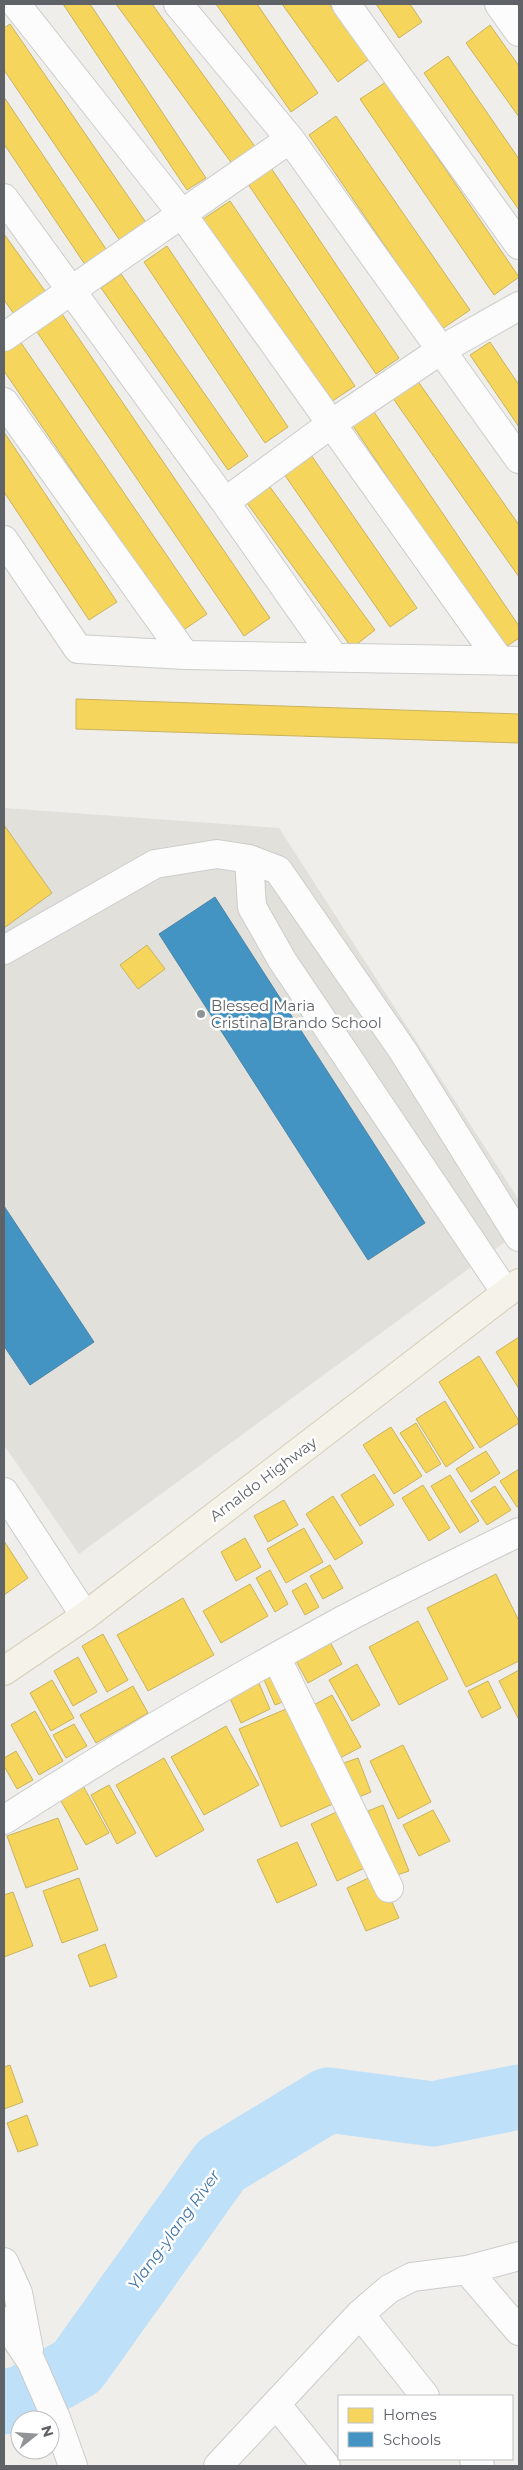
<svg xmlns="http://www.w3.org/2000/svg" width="523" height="2470" viewBox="0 0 523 2470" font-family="Montserrat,sans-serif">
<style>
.education{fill:#e2e0da}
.homes{fill:#f6d55c;stroke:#c9b360}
.schools{fill:#4393c3;stroke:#4b85a8}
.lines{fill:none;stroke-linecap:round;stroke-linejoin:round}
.river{stroke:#bfe0f9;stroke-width:65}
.minor-casing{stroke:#cbcccc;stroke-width:30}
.major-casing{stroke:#d7ceb8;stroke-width:30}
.minor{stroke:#fdfcfc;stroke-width:28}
.major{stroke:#f4f2e9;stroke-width:28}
.poi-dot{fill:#919496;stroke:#fff;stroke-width:2}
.labels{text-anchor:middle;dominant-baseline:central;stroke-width:5;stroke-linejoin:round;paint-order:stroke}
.poi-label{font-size:15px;fill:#5f6368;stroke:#fff;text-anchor:start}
.street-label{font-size:15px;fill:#5f6368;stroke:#fff}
.water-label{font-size:16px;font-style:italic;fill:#4174aa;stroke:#fff}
</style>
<rect width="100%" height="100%" fill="#efeeea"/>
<path class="education" d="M4,808L279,828L519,1200V1232L79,1554L4,1445Z"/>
<path class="homes" d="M63,4H90L206,178L187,190Z
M116,4H152L256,148L233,165Z
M216,4H257L318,93L291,112Z
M282,4H329L369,59L338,82Z
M376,4H410L422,22L399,38Z
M10,24L147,224L121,242L4,70V28Z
M490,25L519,66V117L466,43Z
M448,56L519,159V210L424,73Z
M386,82L519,277L494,295L360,99Z
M4,97L110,255L88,269L4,144Z
M336,116L470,310L442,329L309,135Z
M271,168L399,358L376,374L248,184Z
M230,201L355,386L328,404L203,219Z
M4,234L45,291L14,314L4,300Z
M167,246L288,427L265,443L144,262Z
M121,274L248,456L228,470L101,288Z
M60,311L270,618L244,636L35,329Z
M17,337L207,614L182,631L4,371V346Z
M490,342L519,385V427L470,355Z
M417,380L519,525V577L392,397Z
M374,412L519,626V638L503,649L353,426Z
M4,432L117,602L89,620L4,492Z
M311,455L417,608L390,627L284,474Z
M267,483L375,630L352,648L244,499Z
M76,699L519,714V743L76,729Z
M4,825L52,893L4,928Z
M147,945L165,969L138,989L120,965Z
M519,1337V1389L496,1352Z
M479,1356L519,1421V1423L480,1448L439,1382Z
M445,1401L474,1448L446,1467L416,1419Z
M416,1423L441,1464L426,1473L400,1433Z
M391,1427L422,1476L394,1494L363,1445Z
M486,1451L500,1473L471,1492L456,1469Z
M519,1469V1506L517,1507L500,1481Z
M374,1474L394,1505L360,1526L341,1495Z
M450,1475L479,1521L460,1533L431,1486Z
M423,1485L450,1528L429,1541L402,1498Z
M495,1486L511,1510L487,1525L471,1501Z
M333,1496L363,1543L335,1560L306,1514Z
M284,1500L298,1525L268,1542L254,1516Z
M304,1528L323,1562L286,1583L267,1549Z
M245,1538L261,1567L236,1581L221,1552Z
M4,1541L28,1578L4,1595Z
M330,1565L343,1588L323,1599L310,1576Z
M270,1570L288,1604L275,1612L256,1578Z
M496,1574L519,1621V1661L466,1687L427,1608Z
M306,1583L319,1607L305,1615L292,1591Z
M250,1584L268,1616L221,1643L203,1611Z
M183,1598L214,1655L148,1691L117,1635Z
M418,1621L448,1679L399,1705L369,1647Z
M103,1634L128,1680L107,1692L82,1646Z
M330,1642L342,1664L308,1683L296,1661Z
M78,1657L97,1692L73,1706L54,1671Z
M357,1664L380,1705L352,1721L329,1680Z
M280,1668L293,1698L275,1705L262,1675Z
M519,1670V1718H518L499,1681Z
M255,1674L270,1709L241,1723L225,1687Z
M52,1680L74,1718L51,1731L30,1693Z
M488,1681L501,1708L482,1718L468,1691Z
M133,1686L148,1713L96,1743L80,1715Z
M332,1695L361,1747L338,1759L310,1707Z
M293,1706L335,1803L281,1827L239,1729Z
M35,1711L63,1761L39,1775L11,1725Z
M74,1724L87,1746L66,1758L53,1735Z
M226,1726L259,1785L204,1815L171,1757Z
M403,1745L431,1802L398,1819L370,1761Z
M16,1751L33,1780L17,1789L4,1766V1758Z
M164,1758L204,1830L156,1857L116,1785Z
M358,1758L371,1792L352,1800L338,1765Z
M81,1782L109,1833L86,1845L58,1796Z
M109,1785L136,1833L117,1844L91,1795Z
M383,1805L409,1871L394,1876L368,1811Z
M347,1807L373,1864L337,1881L311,1824Z
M433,1810L450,1841L419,1856L403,1825Z
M58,1818L78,1869L26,1888L7,1836Z
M297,1842L317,1885L277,1903L257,1860Z
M379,1873L399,1918L366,1931L347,1888Z
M79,1878L98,1930L62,1943L43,1891Z
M13,1892L33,1946L4,1957V1895Z
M105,1944L117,1977L90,1987L78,1955Z
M10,2065L23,2102L4,2109V2067Z
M27,2115L38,2145L18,2152L7,2123Z"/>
<path class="schools" d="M215,897L425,1223L368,1260L159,934Z
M4,1206L94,1342L30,1385L4,1346Z"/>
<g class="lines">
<path class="river" d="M4,2402L22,2398L77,2367L221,2165L328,2100L433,2114L519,2097"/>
<g class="minor-casing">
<path id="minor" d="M16,4L182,214L500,661
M178,4L290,139L519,459
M346,4L519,245
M499,4L519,32
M4,198L225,502L333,656
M4,337L290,139
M4,402L185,655
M225,502L331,424L441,350L519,306
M4,540L78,649L185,655L519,661
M249,859L252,907L282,960L506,1293
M4,950L155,864L217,854L249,859L278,870L403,1051L519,1237
M4,1492L85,1616
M276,1657L389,1888
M4,1820C114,1749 227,1683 343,1620C401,1589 461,1561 519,1532
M4,2262L18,2293L29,2350
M467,2270L519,2331
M360,2314L425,2396
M4,2321L31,2361L56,2418L73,2466
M276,2404L326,2466
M474,2459L480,2466
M218,2466L360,2314L389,2289L412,2277L467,2270L519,2256"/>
</g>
<g class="major-casing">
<path id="major" d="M4,1671L85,1616L519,1283"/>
</g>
<use href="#minor" class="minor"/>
<use href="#major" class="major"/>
</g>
<circle class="poi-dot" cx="201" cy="1014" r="5"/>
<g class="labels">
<g class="poi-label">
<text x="211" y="1005">Blessed Maria<tspan x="211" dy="17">Cristina Brando School</tspan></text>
</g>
<g class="street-label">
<text transform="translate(263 1479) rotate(-37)">Arnaldo Highway</text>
</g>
<g class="water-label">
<text transform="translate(174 2230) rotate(-54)">Ylang-ylang River</text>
</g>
</g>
<rect width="523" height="2470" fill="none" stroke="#5f6368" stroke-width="10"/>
<rect x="338" y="2395" width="175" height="65" fill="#ffffff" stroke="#bfc1c3"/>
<rect x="348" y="2408" width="25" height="15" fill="#f6d55c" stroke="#bfc1c3"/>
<text x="383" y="2420" font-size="15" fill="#5f6368">Homes</text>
<rect x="348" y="2432" width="25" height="15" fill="#4393c3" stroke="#bfc1c3"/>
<text x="383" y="2445" font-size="15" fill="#5f6368">Schools</text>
<g transform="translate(35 2435) rotate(73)"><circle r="24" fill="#ffffff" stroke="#bfc1c3"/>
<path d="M0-4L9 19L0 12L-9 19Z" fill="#919496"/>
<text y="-8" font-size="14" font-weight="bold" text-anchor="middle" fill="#5f6368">N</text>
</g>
</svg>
